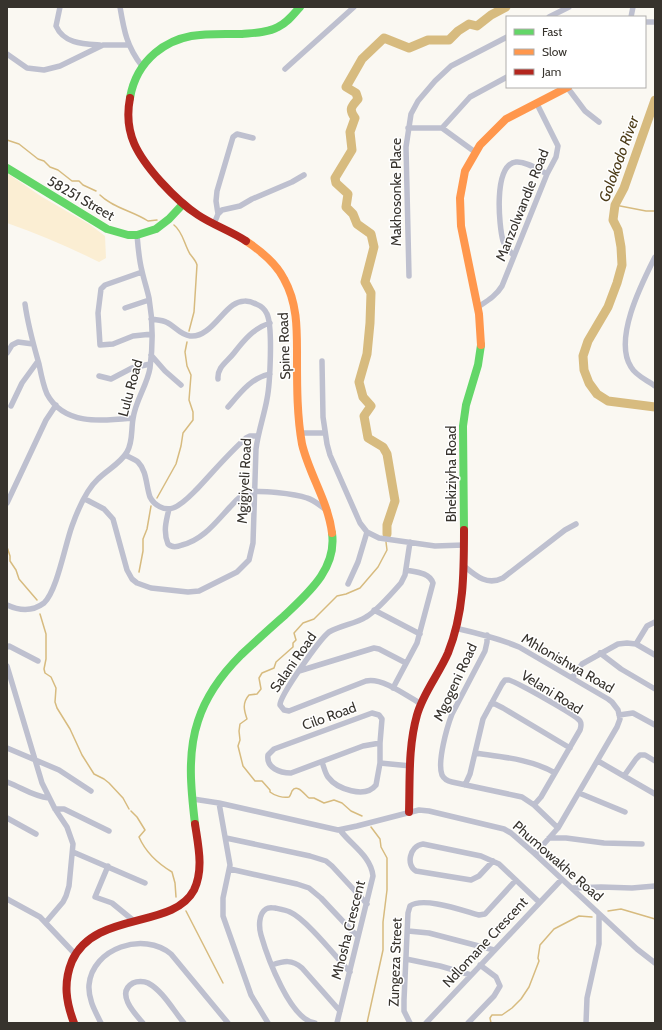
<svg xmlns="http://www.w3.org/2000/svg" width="662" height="1030" viewBox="0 0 662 1030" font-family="Cabin,sans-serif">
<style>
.green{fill:#fbeed3}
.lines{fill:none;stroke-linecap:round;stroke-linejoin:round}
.stream{stroke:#d7bb7f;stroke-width:1.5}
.river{stroke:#d7bb7f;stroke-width:9}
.street{stroke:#bec0cf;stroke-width:5.5}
.fast{stroke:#63d668;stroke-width:8}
.slow{stroke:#ff974d;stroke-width:8}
.jam{stroke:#b3261e;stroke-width:8}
.labels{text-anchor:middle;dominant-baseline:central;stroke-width:3;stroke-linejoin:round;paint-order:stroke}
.street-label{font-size:14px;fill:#37332d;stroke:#fff}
.water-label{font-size:15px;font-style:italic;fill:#4c3b17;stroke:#fff}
</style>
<rect width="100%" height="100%" fill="#faf8f2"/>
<path class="green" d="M7,173L42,197L89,224L105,236L106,258L99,262C69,247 39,234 7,223Z"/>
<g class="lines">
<path class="stream" d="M7,140L19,144L38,159L44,161L50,167L58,170L72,181H79L83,185L96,191
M100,195C113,208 133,211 148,221L157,220
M615,205L646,211H655
M174,225C183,232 184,244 190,254C193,258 196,261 197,265L194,312L189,331
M655,407V418
M655,441V444
M157,498L176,464L181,446L183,433L193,420V412L189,400L191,375L187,366L185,352L187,342
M7,547L10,556V561L16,570L19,579L37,600
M139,572L143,551V539L147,529L151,506
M40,614L46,634V659L44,669L45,673L51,677L56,688L55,702L57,708L70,729L82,755L94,774L104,779L109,783L123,798L129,809
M131,811L137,817L145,830L139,837C146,853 157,863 172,872L175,883L176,897
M362,816L351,811L342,803L334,800L324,803L314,798H309C305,795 297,783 292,791C291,793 291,795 289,797C283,798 275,796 270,792V790L262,781H255L243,766L238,746L240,740L239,731L240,724L247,719C244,710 242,703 249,695L257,694L261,689L259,678L262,673L274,668L276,662L293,647V643L296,640L294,633L303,623L314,619L337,596L346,594L360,588L378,567L387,550L386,542
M186,911L223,983
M608,911L621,909L655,919
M367,1023L383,950V922L387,890V858L381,847L380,839L371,827
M491,1023L490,1018L492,1015H502L512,1008L521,999L529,987L539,961L538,958L540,945L554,929L579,916L592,917"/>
<path class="river" d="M655,100L624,188L615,205L613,220L618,230L621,247L622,265L617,283L608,307L588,341L583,356L584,370L589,383L597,394L608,401L655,407
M387,534V525L395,501L387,454L383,447L368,438L364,416L371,406L363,397L359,382L367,354L370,323L371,293L365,282L374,247L371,234L357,224L353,214L346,207L348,194L336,183L335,178L352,150L350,132L355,118C348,109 352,106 358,99L356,93L346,87L362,59L384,38L409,48L428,40H449L458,31L469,24L477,26L491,15L506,7"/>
<path class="street" d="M60,7L56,26C64,44 84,44 100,45
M120,7C124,31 127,47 142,66
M549,17L569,7
M631,17L633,7
M645,22H655
M7,54L27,68L44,70L60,66L103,45H128
M285,69L354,7
M567,87L585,111L599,122
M408,128H442L475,152
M442,128L470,97L507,77
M218,214L216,201L217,191L233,137L237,134L253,138
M214,224L218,214L222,210L240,206L252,199L292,182L304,175
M514,256C510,251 505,247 503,241C499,226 493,165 516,162C526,161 539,170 547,174
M655,257C642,283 613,339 631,367C636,376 647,380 655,386
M142,272L105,285L101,289L98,313L100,345L113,344L133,336L152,334
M409,276L406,147L411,114L418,101L435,81L451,66L507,37
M25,304C28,326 33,343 39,364C41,374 43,385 47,394C64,426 103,421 133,418
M478,307C487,301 496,296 502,286L547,174L556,157L558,146L537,104
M125,308L149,300
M7,353L12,345L18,342L33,344
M151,355L165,371L181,385
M322,361L323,417L327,444L330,455L360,523L367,532L379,538L435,546L464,545
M99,376L111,379L132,368L150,364
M218,379C217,367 227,362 234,353C244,340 254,328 270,323
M11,406L22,383L38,361
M228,407C240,393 252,377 270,374
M301,433H325
M125,455C129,457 135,459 138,462C147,471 146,486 150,497C154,505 164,511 173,508C182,505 190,496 197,489C213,472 228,454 246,438L250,436H258
M85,499L104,509L113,519L127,570L132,579L137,583L151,588L188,592L199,591L237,572L249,560L253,543L256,449C258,432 264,416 267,399C270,384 273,327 267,314C265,309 261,306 256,304C249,300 240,300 233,305C220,314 208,338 190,336C180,335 175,326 166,322C162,320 156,320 151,319
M7,503L46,420L56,405
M169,509C166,521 163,532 168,544C172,548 177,547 182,545C203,540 216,522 230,507C235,502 239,496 246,493C257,489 296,494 307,498C315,500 321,507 328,511
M410,542L405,575L401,583C394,591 375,612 366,617C355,624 341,625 329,632C320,639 280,695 280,705L284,710L289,711L366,681C382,677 407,696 421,704
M464,566C476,576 487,586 503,578L565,530L576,524
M348,584L358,562L367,532
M7,605C20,611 32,612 44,603C57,591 65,545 72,526C77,512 87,489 98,479C108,469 120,464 127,452C133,442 131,430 133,419C135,401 147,386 150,368C153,345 153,321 149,298C147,289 144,280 142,271C139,260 138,247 137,235
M374,610L420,634
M455,628C477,633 498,638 519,647L608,699L612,702L618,710L620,719L617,727L558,828L535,854
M487,635V642L485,651L452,714C447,727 437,762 442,775C444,779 447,781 452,782L522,797L534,805L558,828
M636,644L647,626L655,622
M7,647L9,646L38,661
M600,653L621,669L655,689
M7,666L42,783L55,809L67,827L73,844L69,886L66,896L63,902L46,922
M299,671L374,648L379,649L406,663
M572,678L582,664L618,644L627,643L636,644L655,655
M393,688L417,643L433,583C429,572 415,572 406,570
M491,704H495L503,708L570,748
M372,713L379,715L382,719L380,743L363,746L291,773C280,773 266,768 268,755L274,749Z
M619,715L633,713L655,725
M7,748L59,770L91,791
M475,753C502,757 531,759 555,773
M598,761L655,794
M322,762C324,767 325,773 328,777C337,789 365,799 376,785L380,763V743
M380,763L411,766
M624,776L636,759L640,755H645L655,761
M7,782C23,788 32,796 49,798
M465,785L470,774L483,719L502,684L505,680H509C518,683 576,715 580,721C582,724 581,726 580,730L541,797L534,805
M579,793L625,812
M193,799L219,803L338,830L357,826L419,810L429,811L504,829L511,833L535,854L637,949L655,963
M219,803L230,865L223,898V916L251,995L268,1023
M55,809H64L109,831
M7,818L36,834
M226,838L310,856L326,861L332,866L367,904
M549,838H566L604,843L642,844
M73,852L145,883
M493,861L479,876L471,880L416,871C406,866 409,846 423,844L481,856L499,864L539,902
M108,866L95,897L112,903L134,921
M230,869L297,884L309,888L321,898L352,931L358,936
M572,888L601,887L632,888L655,886
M7,899L40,917L75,954
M408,931L429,933L494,950
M406,959L440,966L471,975
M272,965C284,961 292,959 302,968L340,1011
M101,1023C95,1011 88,999 89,985C92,948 144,931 171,954L228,1023
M143,1023C135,1014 115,993 133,983C137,981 144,981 148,983C163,991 173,1010 184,1023
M315,1023C290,1020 267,956 261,935C259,928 258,914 266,909C269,907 272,908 275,908C280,909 286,910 290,912C306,919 336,957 350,972
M337,1023L373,876C371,856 351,845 340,830
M410,1023L404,1011V1000L408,913L410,906C423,896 464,911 479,915L485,914L516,880
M426,1023L562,879
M468,1023L494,996L500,986L496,977L480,965
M586,1023L587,998L599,944V914"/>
<path class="fast" d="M130,98C133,80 141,65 155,53C181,31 209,34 242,34C253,33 267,33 278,27C287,23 293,15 300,7
M7,168L107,229L128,235H137L156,229L169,219L183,204
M464,530L463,426L466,405L478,365L481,345
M195,824C191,790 187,754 198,721C206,696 223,673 241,655C255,642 269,629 284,616C308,593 337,569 332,533"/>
<path class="slow" d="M246,241C261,251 276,263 284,279C298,304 297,331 297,359C297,387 297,416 302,444C309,474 328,501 332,533
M481,345L479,314L461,226L460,198L465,171L480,145L506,119L568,87"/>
<path class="jam" d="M130,98C123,134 138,156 161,182C172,194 184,206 198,215C213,225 231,231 246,241
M409,812C410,780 408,747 417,715C423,693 439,674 448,653C464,613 464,573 464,530
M74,1023C66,1002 63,983 72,961C95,910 173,930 194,890C204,869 198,845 195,824"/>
</g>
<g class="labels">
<g class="street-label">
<text transform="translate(396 192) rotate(-90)">Makhosonke Place</text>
<text transform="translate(81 198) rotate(30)">58251 Street</text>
<text transform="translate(522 205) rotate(-68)">Manzolwandle Road</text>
<text transform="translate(284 346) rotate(-92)">Spine Road</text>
<text transform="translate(130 388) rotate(-75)">Lulu Road</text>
<text transform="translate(451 474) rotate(-90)">Bhekiziyha Road</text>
<text transform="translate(244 481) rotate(-87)">Mgigiyeli Road</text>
<text transform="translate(293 662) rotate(-55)">Salani Road</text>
<text transform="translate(568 663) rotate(30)">Mhlonishwa Road</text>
<text transform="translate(455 682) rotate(-65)">Mgogeni Road</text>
<text transform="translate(552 692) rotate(32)">Velani Road</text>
<text transform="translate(329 716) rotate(-20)">Cilo Road</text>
<text transform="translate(558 861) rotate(41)">Phumowakhe Road</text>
<text transform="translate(348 930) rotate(-76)">Mhosha Crescent</text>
<text transform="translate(485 942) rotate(-47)">Ndlomane Crescent</text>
<text transform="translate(395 962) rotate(-88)">Zungeza Street</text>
</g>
<g class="water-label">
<text transform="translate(619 159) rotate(-70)">Golokodo River</text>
</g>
</g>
<rect width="662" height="1030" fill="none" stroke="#37332d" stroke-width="16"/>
<rect x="506" y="16" width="140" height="72" fill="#ffffff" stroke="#afadab"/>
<rect x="514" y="29" width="20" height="6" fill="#63d668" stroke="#afadab"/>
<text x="542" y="36" font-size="12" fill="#37332d">Fast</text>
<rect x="514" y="49" width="20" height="6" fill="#ff974d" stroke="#afadab"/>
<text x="542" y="56" font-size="12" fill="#37332d">Slow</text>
<rect x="514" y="69" width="20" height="6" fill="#b3261e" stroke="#afadab"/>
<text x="542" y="76" font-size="12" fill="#37332d">Jam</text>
</svg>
